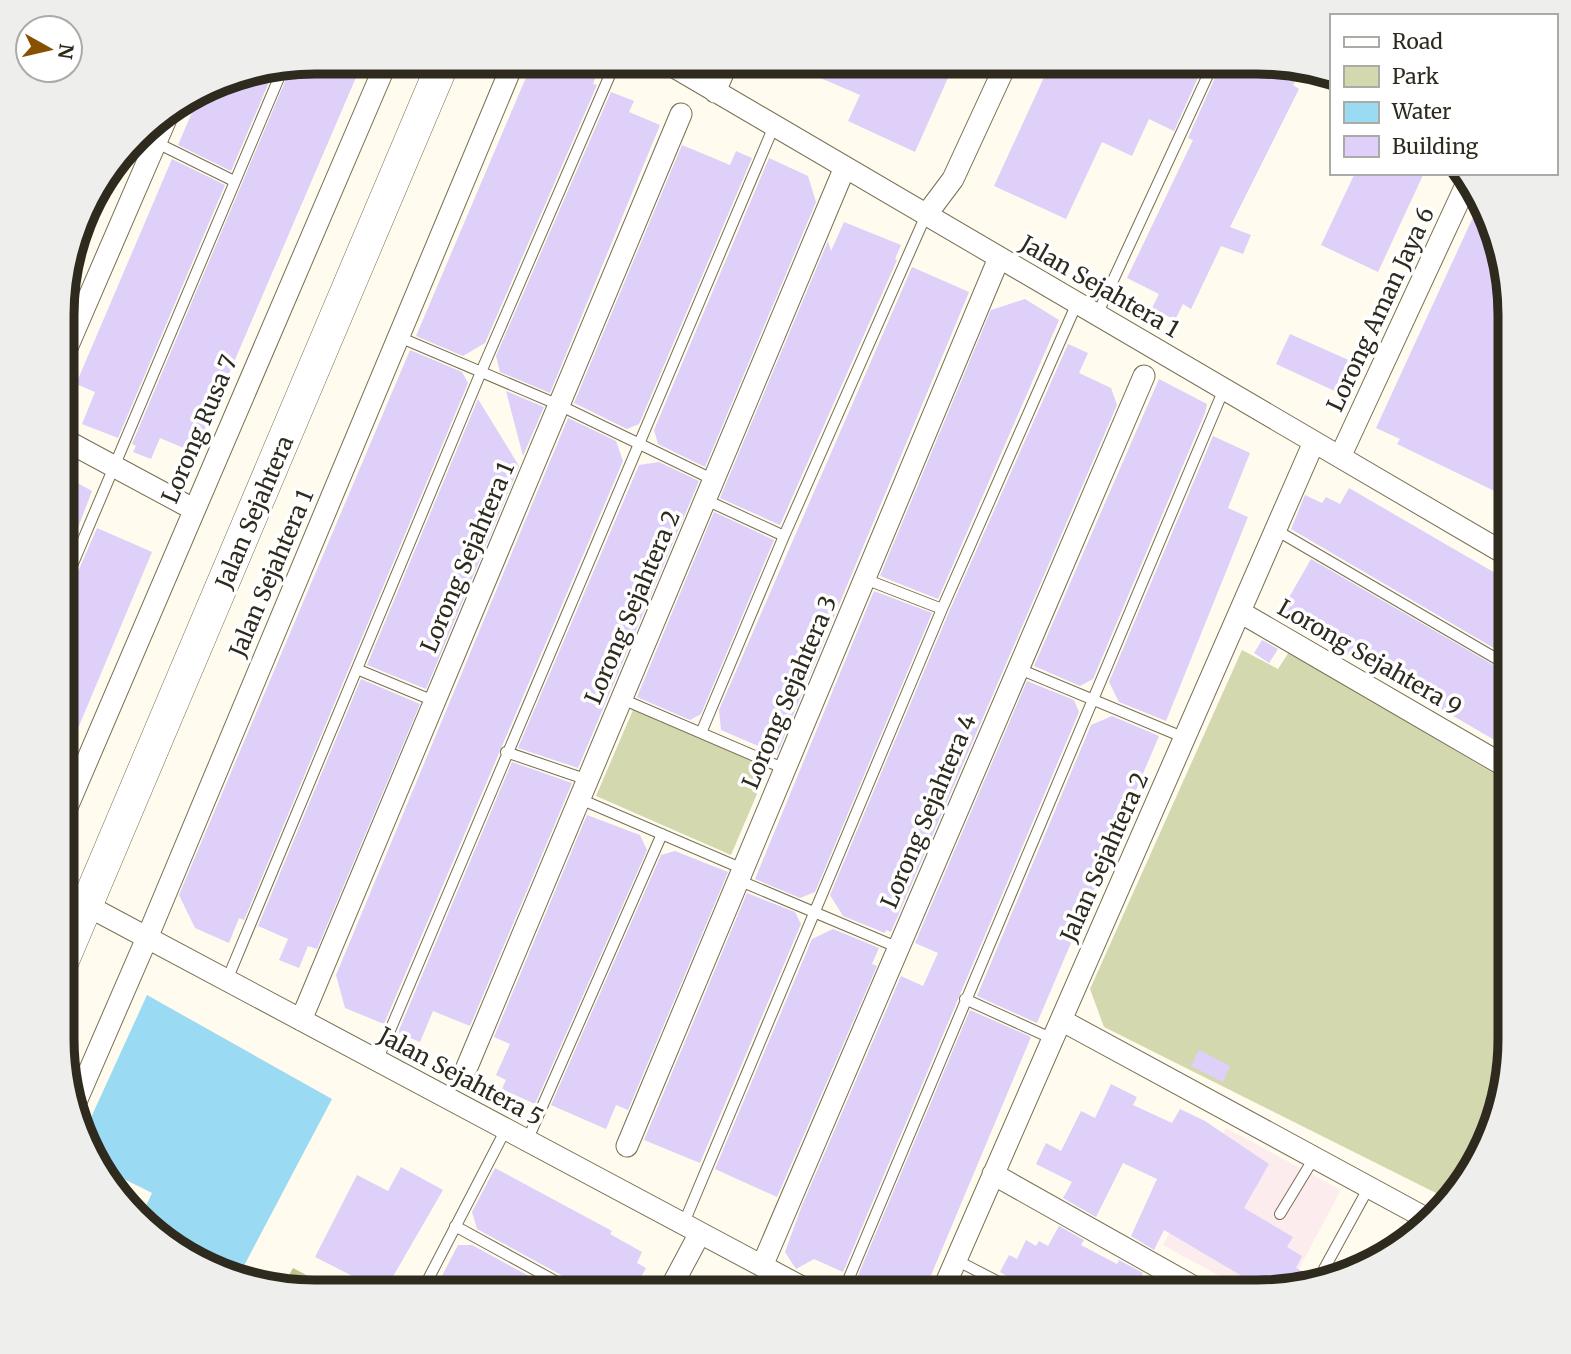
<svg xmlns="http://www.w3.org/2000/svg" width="1571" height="1354" viewBox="0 0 1571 1354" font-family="Merriweather,serif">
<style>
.education{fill:#fdeced}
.green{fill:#d4d8af}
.forest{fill:#c0c58f}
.water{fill:#9bdaf3}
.building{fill:#ded0f9}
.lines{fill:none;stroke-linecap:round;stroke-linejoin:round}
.lane-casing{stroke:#786e53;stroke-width:12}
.street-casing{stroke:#786e53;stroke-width:23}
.secondary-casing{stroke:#786e53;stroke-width:33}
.lane{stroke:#fff;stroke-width:10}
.street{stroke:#fff;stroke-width:21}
.secondary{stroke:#fff;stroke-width:32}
.labels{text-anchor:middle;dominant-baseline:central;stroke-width:7;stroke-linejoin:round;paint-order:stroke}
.street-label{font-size:23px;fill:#2e2a1e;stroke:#fff}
.rim{fill:none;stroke:#2e2a1e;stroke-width:9}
</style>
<rect width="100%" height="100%" fill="#fffbef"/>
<path class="education" d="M1226,1128L1341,1190L1288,1289L1249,1292L1163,1245Z"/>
<path class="green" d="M1242,650L1278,669L1289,652L1510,783V1039L1490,1137L1448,1199L1104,1027L1090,989Z
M633,710L768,768L731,855L596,796Z"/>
<path class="forest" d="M293,1268L340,1293H315L283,1286Z"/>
<path class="water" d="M147,995L332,1099L238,1277L217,1273L139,1221L152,1193C121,1176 93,1171 83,1135Z"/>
<path class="building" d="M315,61H363L198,446L189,441L186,449L160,438L151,459L133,452L136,446L132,444L292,65Z
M533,61H602L593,84L597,85L485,343L463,356L416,336Z
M783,62H955L915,152L848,121L860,95Z
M1051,62H1205L1174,131L1149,119L1132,156L1102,142L1066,219L994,186Z
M1222,62H1273L1302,70L1293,85L1299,89L1230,227L1251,235L1243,254L1221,246L1191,309L1183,304L1175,320L1152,308L1159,294L1127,278L1193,140L1188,138Z
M275,68L231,171L178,145L200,94L233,75Z
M611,92L634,101L629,112L660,125L550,393L500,372L496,356Z
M682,145L730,165L736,151L752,158L639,424L627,429L574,403Z
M769,158L808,176L816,202L705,467L658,444L654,430Z
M172,159L225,185L118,438L82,424L95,392L76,384Z
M1355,173H1424L1378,272L1321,245Z
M1480,202L1490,217L1509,298V498L1397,444L1400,439L1376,428Z
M844,222L901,245L895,259L897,260L780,525L720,498L828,241L831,251Z
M912,267L969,292L777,754L721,730L719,710Z
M1025,299L1059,320L938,599L880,576L991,310Z
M1290,334L1353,362L1339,393L1276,364Z
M1068,344L1088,353L1079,373L1111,388L1117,405L891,932L886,930L885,933L843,916L830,895L949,612Z
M410,350L462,372L468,383L244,920L239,918L229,943L195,928L179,895Z
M1159,379L1207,404L1205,413L1093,679L1080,686L1034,666Z
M506,391L544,407L523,456Z
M478,399L519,466L426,689L367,665Z
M568,418L616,441L623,461L384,1024L345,1008L336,975Z
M1213,436L1250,453L1228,508L1248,517L1166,721L1119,702L1109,682Z
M659,462L699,481L578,768L518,748L639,465Z
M63,475L92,491L63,567Z
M1349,488L1509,581V657L1291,529L1305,495L1322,503L1326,497L1340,504Z
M714,512L774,540L701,714L690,720L637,697Z
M97,528L152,552L63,764V595L70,590Z
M1311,559L1509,674L1510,749L1279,615Z
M874,591L932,613L815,892L800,898L755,879Z
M1262,640L1278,649L1269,663L1254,653Z
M361,679L420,704L317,949L308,946L299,968L279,960L288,939L258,926Z
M1027,681L1074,700L1079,712L843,1272L814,1259L796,1269L785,1252L801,1208L901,976L923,986L938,953L915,943Z
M1112,716L1159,736L1037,1023L977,996L1091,725Z
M512,762L572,783L470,1026L433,1011L420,1042L399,1033V1030Z
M587,815L640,835L647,850L535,1104L502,1089L506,1080L496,1075L510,1044L494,1037Z
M675,851L728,872L628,1110L616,1105L606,1129L551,1105L661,855Z
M747,893L795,912L801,924L700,1163L644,1140Z
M833,929L879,948L872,964L877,966L777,1197L715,1169L812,939Z
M970,1010L1031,1037L924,1292H869L856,1286L857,1278Z
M1199,1050L1230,1066L1223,1082L1191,1066Z
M1111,1084L1137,1097L1133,1105L1172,1123L1180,1109L1205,1121L1269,1164L1244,1208L1293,1237L1287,1247L1302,1256L1296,1268L1319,1281L1269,1292L1164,1230L1154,1250L1131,1236L1157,1179L1123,1163L1096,1217L1063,1198L1072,1182L1036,1164L1046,1143L1061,1151L1081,1111L1095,1118Z
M401,1167L443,1190L384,1292L315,1257L357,1175L388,1191Z
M495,1168L612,1231L610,1234L642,1252L637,1263L646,1268L632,1293H585L581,1286L477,1229L472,1212Z
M1059,1226L1084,1240L1081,1245L1117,1264L1119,1260L1143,1273L1141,1277L1165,1292H1026L1022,1285L1000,1272L1009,1255L1017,1259L1026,1240L1036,1246L1039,1241L1048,1246Z
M458,1245H472L560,1293H433Z"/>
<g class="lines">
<g class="lane-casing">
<path id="lane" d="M139,134L234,181
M1097,315L1214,62
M399,337L559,405L714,480
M706,500L784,536
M1276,530L1509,666
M865,579L942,609
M63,587L284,66
M1017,668L1185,738
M359,670L434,701
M622,699L785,769
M701,733L784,536L926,215
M506,752L588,780
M580,799L743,869
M738,880L899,948
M227,980L481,372L616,61
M965,999L1053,1039
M377,1061L774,126
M527,1141L662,834
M1280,1214L1314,1158
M683,1225L942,609L1077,303
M455,1226L577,1293
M956,1260L1018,1292
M1324,1269L1369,1187
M843,1292L1224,389
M1173,1292L1179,1279
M421,1293L506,1129"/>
</g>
<g class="street-casing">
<path id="street" d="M664,61L1509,556
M715,92L728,61
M926,215L953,179L1007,62
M63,357L169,112
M63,439L193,509
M1340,457L1467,183
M1240,612L1510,769
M62,819L387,61
M86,905L811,1292
M301,1020L681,114
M1061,1020L1431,1221
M467,1067L845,167
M75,1104L147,938L514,61
M627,1146L999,258
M993,1174L1203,1292
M762,1266L1144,376
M942,1292L1314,442
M668,1293L700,1233"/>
</g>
<g class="secondary-casing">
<path id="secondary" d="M62,963L444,61"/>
</g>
<use href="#lane" class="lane"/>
<use href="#street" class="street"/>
<use href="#secondary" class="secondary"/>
</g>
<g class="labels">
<g class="street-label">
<text transform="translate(1100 286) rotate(30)">Jalan Sejahtera 1</text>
<text transform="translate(1380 309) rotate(-65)">Lorong Aman Jaya 6</text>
<text transform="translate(199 429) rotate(-67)">Lorong Rusa 7</text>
<text transform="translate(254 512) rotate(-67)">Jalan Sejahtera</text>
<text transform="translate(467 557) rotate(-67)">Lorong Sejahtera 1</text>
<text transform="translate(271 573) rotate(-67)">Jalan Sejahtera 1</text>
<text transform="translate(632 607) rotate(-67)">Lorong Sejahtera 2</text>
<text transform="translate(1370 657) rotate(30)">Lorong Sejahtera 9</text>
<text transform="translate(789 692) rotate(-67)">Lorong Sejahtera 3</text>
<text transform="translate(928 811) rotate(-67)">Lorong Sejahtera 4</text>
<text transform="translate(1104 857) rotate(-66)">Jalan Sejahtera 2</text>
<text transform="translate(461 1076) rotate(28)">Jalan Sejahtera 5</text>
</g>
</g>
<path d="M0 0H1571V1354H0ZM315 74H1257A241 241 0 0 1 1498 315V1039A241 241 0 0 1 1257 1280H315A241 241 0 0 1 74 1039V315A241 241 0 0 1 315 74Z" fill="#eeeeed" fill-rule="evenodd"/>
<path class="rim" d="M315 74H1257A241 241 0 0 1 1498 315V1039A241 241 0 0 1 1257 1280H315A241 241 0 0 1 74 1039V315A241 241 0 0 1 315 74Z"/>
<rect x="1330" y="14" width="228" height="161" fill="#ffffff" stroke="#abaaa5" stroke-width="2"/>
<rect x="1344" y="37" width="35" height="10" fill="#ffffff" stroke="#abaaa5" stroke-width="2"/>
<text x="1392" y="49" font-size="21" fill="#2e2a1e">Road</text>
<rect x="1344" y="66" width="35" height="21" fill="#d4d8af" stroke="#abaaa5" stroke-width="2"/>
<text x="1392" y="84" font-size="21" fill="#2e2a1e">Park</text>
<rect x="1344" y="102" width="35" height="21" fill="#9bdaf3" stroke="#abaaa5" stroke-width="2"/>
<text x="1392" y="119" font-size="21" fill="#2e2a1e">Water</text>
<rect x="1344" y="136" width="35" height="21" fill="#ded0f9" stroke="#abaaa5" stroke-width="2"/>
<text x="1392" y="154" font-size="21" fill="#2e2a1e">Building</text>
<g transform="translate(49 49) rotate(98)"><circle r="33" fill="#ffffff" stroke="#abaaa5" stroke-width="2"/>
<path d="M0-5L12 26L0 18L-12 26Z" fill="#885002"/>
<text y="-10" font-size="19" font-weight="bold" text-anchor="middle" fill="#2e2a1e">N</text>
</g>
</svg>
